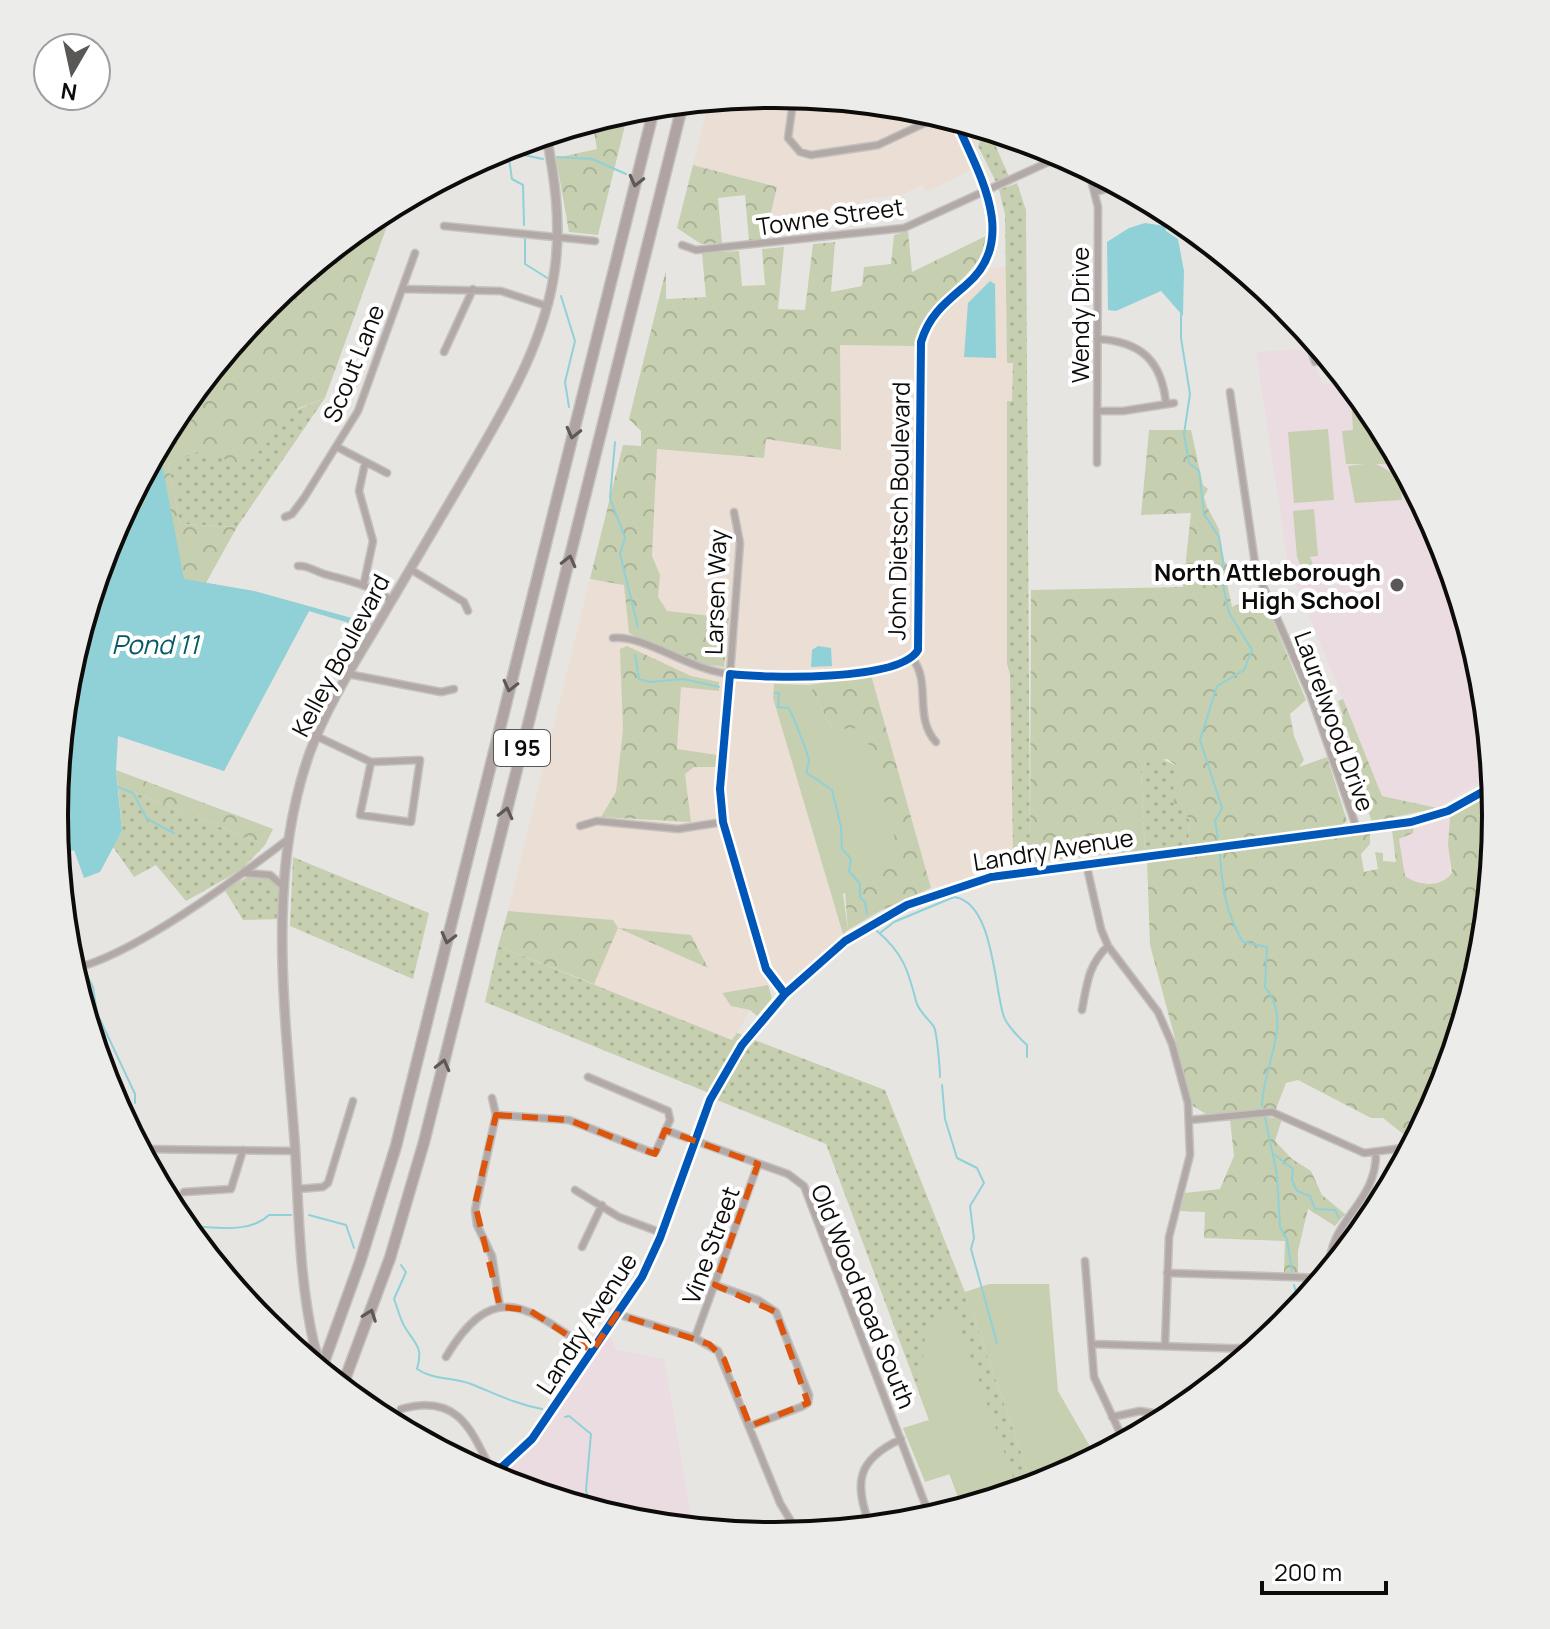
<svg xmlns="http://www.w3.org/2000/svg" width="1550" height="1629" viewBox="0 0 1550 1629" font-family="Manrope,sans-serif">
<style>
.industrial{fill:#eaded5;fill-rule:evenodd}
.education{fill:#eadce1}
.grass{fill:url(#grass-dots)}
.forest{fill:url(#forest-crowns)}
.park{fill:#c6cfb0}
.water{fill:#90d1d8}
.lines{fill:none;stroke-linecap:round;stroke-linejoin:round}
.stream{stroke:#90d1d8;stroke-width:2}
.river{stroke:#90d1d8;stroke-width:7}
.minor-casing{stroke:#c3c2c0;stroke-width:9}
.major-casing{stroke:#c3c2c0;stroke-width:11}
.highway-casing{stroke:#c3c2c0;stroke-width:13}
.minor{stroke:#b2a9a6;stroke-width:6}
.major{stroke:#b4aaa7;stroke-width:8}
.highway{stroke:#b0a4a2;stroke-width:10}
.major-bridge-casing{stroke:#c3c2c0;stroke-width:11;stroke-linecap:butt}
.major-bridge{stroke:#b4aaa7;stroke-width:8}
.cycleway-casing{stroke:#fff;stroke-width:13}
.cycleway{stroke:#0057b8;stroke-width:8}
.oneway{stroke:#5e5856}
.marked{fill:none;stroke:#dd550c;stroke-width:6;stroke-dasharray:16 10;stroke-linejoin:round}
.poi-dot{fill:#595856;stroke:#fff;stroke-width:3}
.labels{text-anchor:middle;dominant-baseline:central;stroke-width:8;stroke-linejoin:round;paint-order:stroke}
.shield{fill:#fff;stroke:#565554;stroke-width:2}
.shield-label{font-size:22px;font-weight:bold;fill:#0d0c0a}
.street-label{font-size:24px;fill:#0d0c0a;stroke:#fff}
.poi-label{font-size:24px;font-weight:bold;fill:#0d0c0a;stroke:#fff;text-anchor:end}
.water-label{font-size:26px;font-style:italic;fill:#055b63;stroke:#fff}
.rim{fill:none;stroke:#0d0c0a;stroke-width:4}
</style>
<defs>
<pattern id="grass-dots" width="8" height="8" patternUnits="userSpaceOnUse" patternTransform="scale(2)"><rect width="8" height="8" fill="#c6cfb0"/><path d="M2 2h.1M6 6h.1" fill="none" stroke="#a9b196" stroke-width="1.8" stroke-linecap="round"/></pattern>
<pattern id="forest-crowns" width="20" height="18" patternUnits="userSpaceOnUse" patternTransform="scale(2)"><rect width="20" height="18" fill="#c6cfb0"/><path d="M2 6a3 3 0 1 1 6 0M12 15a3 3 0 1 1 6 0" fill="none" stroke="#a9b196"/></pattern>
</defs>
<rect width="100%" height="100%" fill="#e7e5e2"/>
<path class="industrial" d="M775,94L916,107L986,129L975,151L981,165L926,192L922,185L901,195L860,200V206L770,218L777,187L693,165L709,100Z
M1006,267L1007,362L1013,363L1012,401L1007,402V663L1013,664L1014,865L931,888L871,676L812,685L775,684L773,698L843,934L788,981L722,993L731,1006L750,1010L733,1041L594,984L617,928L613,920L508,911L623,445L763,458L765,439L840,344L926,346L933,325L946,308L977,285L991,268ZM621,929L690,935L707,966L706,967Z"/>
<path class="education" d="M1306,349L1324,386L1342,374L1375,414L1441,539L1482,674L1492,775L1437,808L1382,796L1288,564L1256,352Z
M1450,817V877L1430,885L1405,877L1399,838L1415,829Z
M610,1335L616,1350L664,1359L693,1527L634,1522L493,1478L538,1441Z"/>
<path class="grass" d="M990,133L1010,179L997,184L978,146L983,135Z
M1017,183L1026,210L1030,851H1013L1010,674L1007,664V401H1012L1013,363H1007L1005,214L999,190Z
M325,398L237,527L180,524L168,464Z
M1160,758L1181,768L1175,806L1181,802L1190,822L1188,845L1145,850L1141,771L1147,762Z
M118,786L265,845L241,870L186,901L156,865L134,877L113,847L122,831Z
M293,857L429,913L413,979L290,926Z
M252,875L267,877L279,887V919L243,920L224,889Z
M498,946L732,1040L737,1033L743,1035L709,1093L485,1002Z
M752,1039L885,1090L965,1292L1033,1486L962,1508L826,1144L717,1100Z"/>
<path class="forest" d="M629,109L598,235L569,232L556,158L597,149L592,120Z
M693,165L777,187L765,239L749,241L745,195L718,198L722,243L701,244L677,228Z
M395,204L325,398L299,408L252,459L243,465L200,451L168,464L180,524L237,527L206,583L254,591L373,624L370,629L309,611L224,771L186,758L68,673L109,538L176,414L266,304L375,215Z
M908,231L912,272L988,235C979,284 923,295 915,346L840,345L841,450L766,439L764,458L657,449L652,556L660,575L658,597L667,611L729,618L724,667L695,663L629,633L624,585L590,579L623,445L641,446V431L629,419L666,270V299L706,297L702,253L739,251L742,286L765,285L762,249L784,247L778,309L805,310L813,244L835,242L831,292L862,286L864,267L891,264L894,235Z
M1149,430H1191L1203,485L1208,489L1204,497L1207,507L1219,529L1223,560L1231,569V574H1225L1232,607L1262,594L1306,700L1290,714L1294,736L1304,760L1299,767L1327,757L1347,821L1341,826L1188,845L1190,822L1181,803L1174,806L1173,774L1180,768L1167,759L1147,762L1141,771L1145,850L1019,864L1022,853L1030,851L1031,590L1183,587L1191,513L1141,515Z
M627,646L691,676L719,682V691L681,687L677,749L717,755V767H694L685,774L691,822L601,817L616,792L623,730L620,649Z
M871,675L931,888L882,910L848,930L832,729L809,685Z
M1343,699L1382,796L1437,808L1372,822L1366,805L1355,808L1351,800L1367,792L1346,726L1326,731L1323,723L1343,716L1338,701Z
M116,770L273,829L265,845L118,786Z
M1494,793L1496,815L1482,956L1441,1091L1412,1141L1383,1118H1371L1298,1080L1286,1083L1276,1109L1206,1114L1193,1106L1150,945L1147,860L1370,833V844L1361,854L1364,872L1378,869L1375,852L1383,853V861L1396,862L1392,830L1414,826L1413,833L1399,839L1405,876C1420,886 1440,888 1452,873L1448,845L1450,817Z
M508,911L613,920L618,928L691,935L708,968L618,928L594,984L498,946Z
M768,985L772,998L757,1016L750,1010L731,1006L722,993Z
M1259,1116L1282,1119L1275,1141L1292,1159L1311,1171L1322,1195L1345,1214L1335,1226L1308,1209L1298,1251V1274L1284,1273L1285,1241L1204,1238L1205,1212L1180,1211L1185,1193L1220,1189L1234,1156L1230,1120Z"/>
<path class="park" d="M1351,399H1362L1375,414L1401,464H1376C1394,473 1402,479 1402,500L1355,503L1348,466L1364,464H1346L1342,431L1353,430Z
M1328,429L1334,500L1294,503L1288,432Z
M1314,509L1318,556L1310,557L1318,577L1307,582L1297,557L1293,511Z
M774,684L809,685L832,729L864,728L900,857L843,894L848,930L843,934L773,698Z
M989,1284H1049L1058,1391L1096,1457L1033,1486L965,1292Z
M952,1305L1018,1491L963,1507L950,1474L925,1482L903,1428L929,1420L919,1393L926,1329Z"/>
<path class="water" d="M1145,223L1165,226L1166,231L1178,239L1184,271L1183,316L1161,291L1116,311L1108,310L1107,242L1129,228Z
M990,281L995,284L996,358L964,357L968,303Z
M158,463L162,464L184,579L254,591L373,624L370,629L309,611L224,771L118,736L116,770L122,831L100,872L84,878L74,850L58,858L54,814L68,673L109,538L117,523C143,522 153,484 158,463Z
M818,646L831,648L832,666L811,667L812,650Z"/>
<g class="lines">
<path class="stream" d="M498,149L508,152L512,179L523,185L524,225
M509,152L543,159
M557,157L592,159L626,174
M1162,225L1171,212
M525,239V264L549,279
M561,296L575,341L565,382L569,407
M1181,314V338L1190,394L1184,434L1189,463L1199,471L1204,514L1219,537L1223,560L1221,576L1229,613L1252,650L1244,670L1217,686L1200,740L1222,808L1215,821L1218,838
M615,442L610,498L625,538L620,554L638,627
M635,655L639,679L650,682L683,679L719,687
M775,693H779L778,707L789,708C793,717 808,753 809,760C809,765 806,769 807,773L832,790L841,827L842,849L851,859L849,871L860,884V897L865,902L867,914
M118,787L133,793L147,819L174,833
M1220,855C1222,887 1226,914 1243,942L1267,947L1265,987C1294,1023 1263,1063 1262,1106
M877,931C903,953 908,970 916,1001C918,1011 929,1019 934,1027C937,1033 940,1069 940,1077
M880,933L894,922L954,897C994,902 994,989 1004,1017C1007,1025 1020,1039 1027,1045V1057
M67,945H68
M85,971L93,987L97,1013L135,1094V1103
M942,1085L945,1119L957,1158L977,1168L984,1183L970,1206L974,1238L971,1249L997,1343
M1265,1117L1277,1175L1280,1227L1287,1239L1292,1271
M135,1140L136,1121
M1275,1155L1293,1169L1292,1180L1297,1191L1310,1196L1315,1209L1335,1210L1339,1218
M309,1215L346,1225L354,1248
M185,1226C212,1226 248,1235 269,1215H291
M1349,1226L1352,1231H1361
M401,1265L406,1272L394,1299C398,1309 400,1320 406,1329C417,1346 423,1348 417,1369C433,1380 453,1377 471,1384C496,1394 515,1404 542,1409
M1294,1285L1300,1306
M565,1417L569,1416L591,1434L586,1490L590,1508"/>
<path class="river" d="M115,527L149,490L150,462"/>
<g class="minor-casing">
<path id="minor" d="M794,95L788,138L800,152L811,155L878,145L942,115
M1088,168L1098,207L1097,463
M1096,192L1119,185
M444,226L595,241
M682,245L696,250L904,228L1064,155
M402,289L501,291L547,306
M1304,328L1315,362
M1097,339C1141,341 1162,361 1166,404
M444,352L473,289
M1230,392L1256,570L1310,694L1357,829
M1097,411H1123L1174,403
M337,447L387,473
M285,517L292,514L304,498L358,411L415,253
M298,566C310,565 316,573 328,575C353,582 365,584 388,598L390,603
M410,569L464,602L468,611
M364,583L373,541L359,491L365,463
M613,638C646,635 688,670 730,674L740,543L734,512
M912,658C932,682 913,717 936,742
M348,674L441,692L454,689
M316,736L371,762L420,760L411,822L360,815L371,762
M580,826L597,821L678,829L723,822
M1086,863L1101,929L1108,946L1158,1012L1172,1044L1188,1103L1190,1155L1169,1237L1165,1346
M245,873L270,875L284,887
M63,906L82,966
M72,969C133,956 236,879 287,840
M785,994L766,969L723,822L720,789L730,674C766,678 899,682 918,650L921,342C929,315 945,303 966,285C1021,239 977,171 955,119
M1082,1010C1087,984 1088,965 1108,946
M492,1098L496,1115L475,1210L477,1225L492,1256L500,1307
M496,1115L569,1120L651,1152L656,1151L670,1120L668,1111L588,1077
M1190,1120L1272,1112L1364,1153L1411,1147
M665,1130L788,1174L804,1186L930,1517
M140,1149L295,1151
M297,1189L323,1187L328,1183L353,1101
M575,1190L619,1217L662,1233
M184,1192L231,1189L243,1150
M582,1247L602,1205
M1085,1261L1094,1377L1124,1441
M1329,1271C1328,1219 1377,1205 1376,1152
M1167,1273L1323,1278
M715,1285L758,1300L776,1312L809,1395L808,1403L801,1407L750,1426
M617,1314L695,1338L718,1351L780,1503L798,1533
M695,1338L758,1164
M1092,1344L1255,1349
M446,1357C495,1275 529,1309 592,1351
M1236,1365L1238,1348
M401,1409C458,1393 471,1429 492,1472
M1112,1417L1140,1411L1172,1416
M487,1474L503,1466L532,1439L642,1277L660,1238L710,1100L742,1045L785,994L845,941L907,905L991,877L1411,822L1448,811L1493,786
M870,1526C854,1483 856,1460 901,1439"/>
</g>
<g class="major-casing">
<path id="major" d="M314,1344C299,1279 299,1213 295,1147C286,1017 265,877 310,752C327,706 354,664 379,622C412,567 444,511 477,456C511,398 546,336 555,268C561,222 555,179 546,134"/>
</g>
<g class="highway-casing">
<path id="highway" d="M321,1370L360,1262L396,1146L655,105
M342,1387L390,1258L424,1142L683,103"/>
</g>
<use href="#minor" class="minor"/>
<use href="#major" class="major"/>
<use href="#highway" class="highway"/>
<g class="major-bridge-casing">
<path id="major-bridge" d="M314,1344L322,1371"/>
</g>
<use href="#major-bridge" class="major-bridge"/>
<g class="cycleway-casing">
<path id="cycleway" d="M785,994L766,969L723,822L720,789L730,674C766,678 899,682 918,650L921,342C929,315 945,303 966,285C1021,239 977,171 955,119
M487,1474L503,1466L532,1439L642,1277L660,1238L710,1100L742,1045L785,994L845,941L907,905L991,877L1411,822L1448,811L1493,786"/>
</g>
<use href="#cycleway" class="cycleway"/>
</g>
<defs><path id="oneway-chevron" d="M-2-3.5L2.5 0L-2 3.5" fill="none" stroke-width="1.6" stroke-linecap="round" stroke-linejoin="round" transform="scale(2)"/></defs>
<g class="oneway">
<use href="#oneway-chevron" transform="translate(636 181) rotate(104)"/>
<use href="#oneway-chevron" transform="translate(573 433) rotate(104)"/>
<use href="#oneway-chevron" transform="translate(569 561) rotate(-76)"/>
<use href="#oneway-chevron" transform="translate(510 686) rotate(104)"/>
<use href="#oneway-chevron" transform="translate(506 813) rotate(-76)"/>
<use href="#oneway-chevron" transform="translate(448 938) rotate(104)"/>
<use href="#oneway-chevron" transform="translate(443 1065) rotate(-76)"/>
<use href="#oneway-chevron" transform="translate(370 1315) rotate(-70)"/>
</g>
<path class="marked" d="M496,1115L569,1120L655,1154L665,1130L758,1164L715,1285L776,1312L808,1403L750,1426L724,1359L709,1344L617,1314L592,1351L529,1310L500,1307L475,1204Z"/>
<circle class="poi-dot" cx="1397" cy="585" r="8"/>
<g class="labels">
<rect class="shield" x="494" y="730" width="56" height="36" rx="6"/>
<g class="shield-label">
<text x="522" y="748">I 95</text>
</g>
<g class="street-label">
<text transform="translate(830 216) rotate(-8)">Towne Street</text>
<text transform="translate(1079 315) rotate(-90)">Wendy Drive</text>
<text transform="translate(353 363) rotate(-68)">Scout Lane</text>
<text transform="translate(898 511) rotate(-89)">John Dietsch Boulevard</text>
<text transform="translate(715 592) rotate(-88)">Larsen Way</text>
<text transform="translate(340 655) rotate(-62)">Kelley Boulevard</text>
<text transform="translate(1335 721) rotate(70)">Laurelwood Drive</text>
<text transform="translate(1053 849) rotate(-9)">Landry Avenue</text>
<text transform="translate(710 1245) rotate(-70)">Vine Street</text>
<text transform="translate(864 1296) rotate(68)">Old Wood Road South</text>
<text transform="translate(586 1323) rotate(-57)">Landry Avenue</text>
</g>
<g class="poi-label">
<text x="1381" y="571">North Attleborough<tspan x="1381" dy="28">High School</tspan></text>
</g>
<g class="water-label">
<text x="155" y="644">Pond 11</text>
</g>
</g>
<path d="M0 0H1550V1629H0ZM68 815a707 707 0 1 1 1414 0a707 707 0 1 1-1414 0Z" fill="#ececeb" fill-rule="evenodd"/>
<path class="rim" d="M68 815a707 707 0 1 1 1414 0a707 707 0 1 1-1414 0Z"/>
<g transform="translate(72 72) rotate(189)"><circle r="38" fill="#ffffff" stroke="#9e9e9d" stroke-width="2"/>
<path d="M0-6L14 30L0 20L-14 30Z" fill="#595856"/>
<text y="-12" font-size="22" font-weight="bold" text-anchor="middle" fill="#0d0c0a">N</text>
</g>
<path d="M1262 1581v12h124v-12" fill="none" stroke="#0d0c0a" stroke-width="4"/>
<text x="1274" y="1581" font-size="24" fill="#0d0c0a" stroke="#ffffff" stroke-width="6" paint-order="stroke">200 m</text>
</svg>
